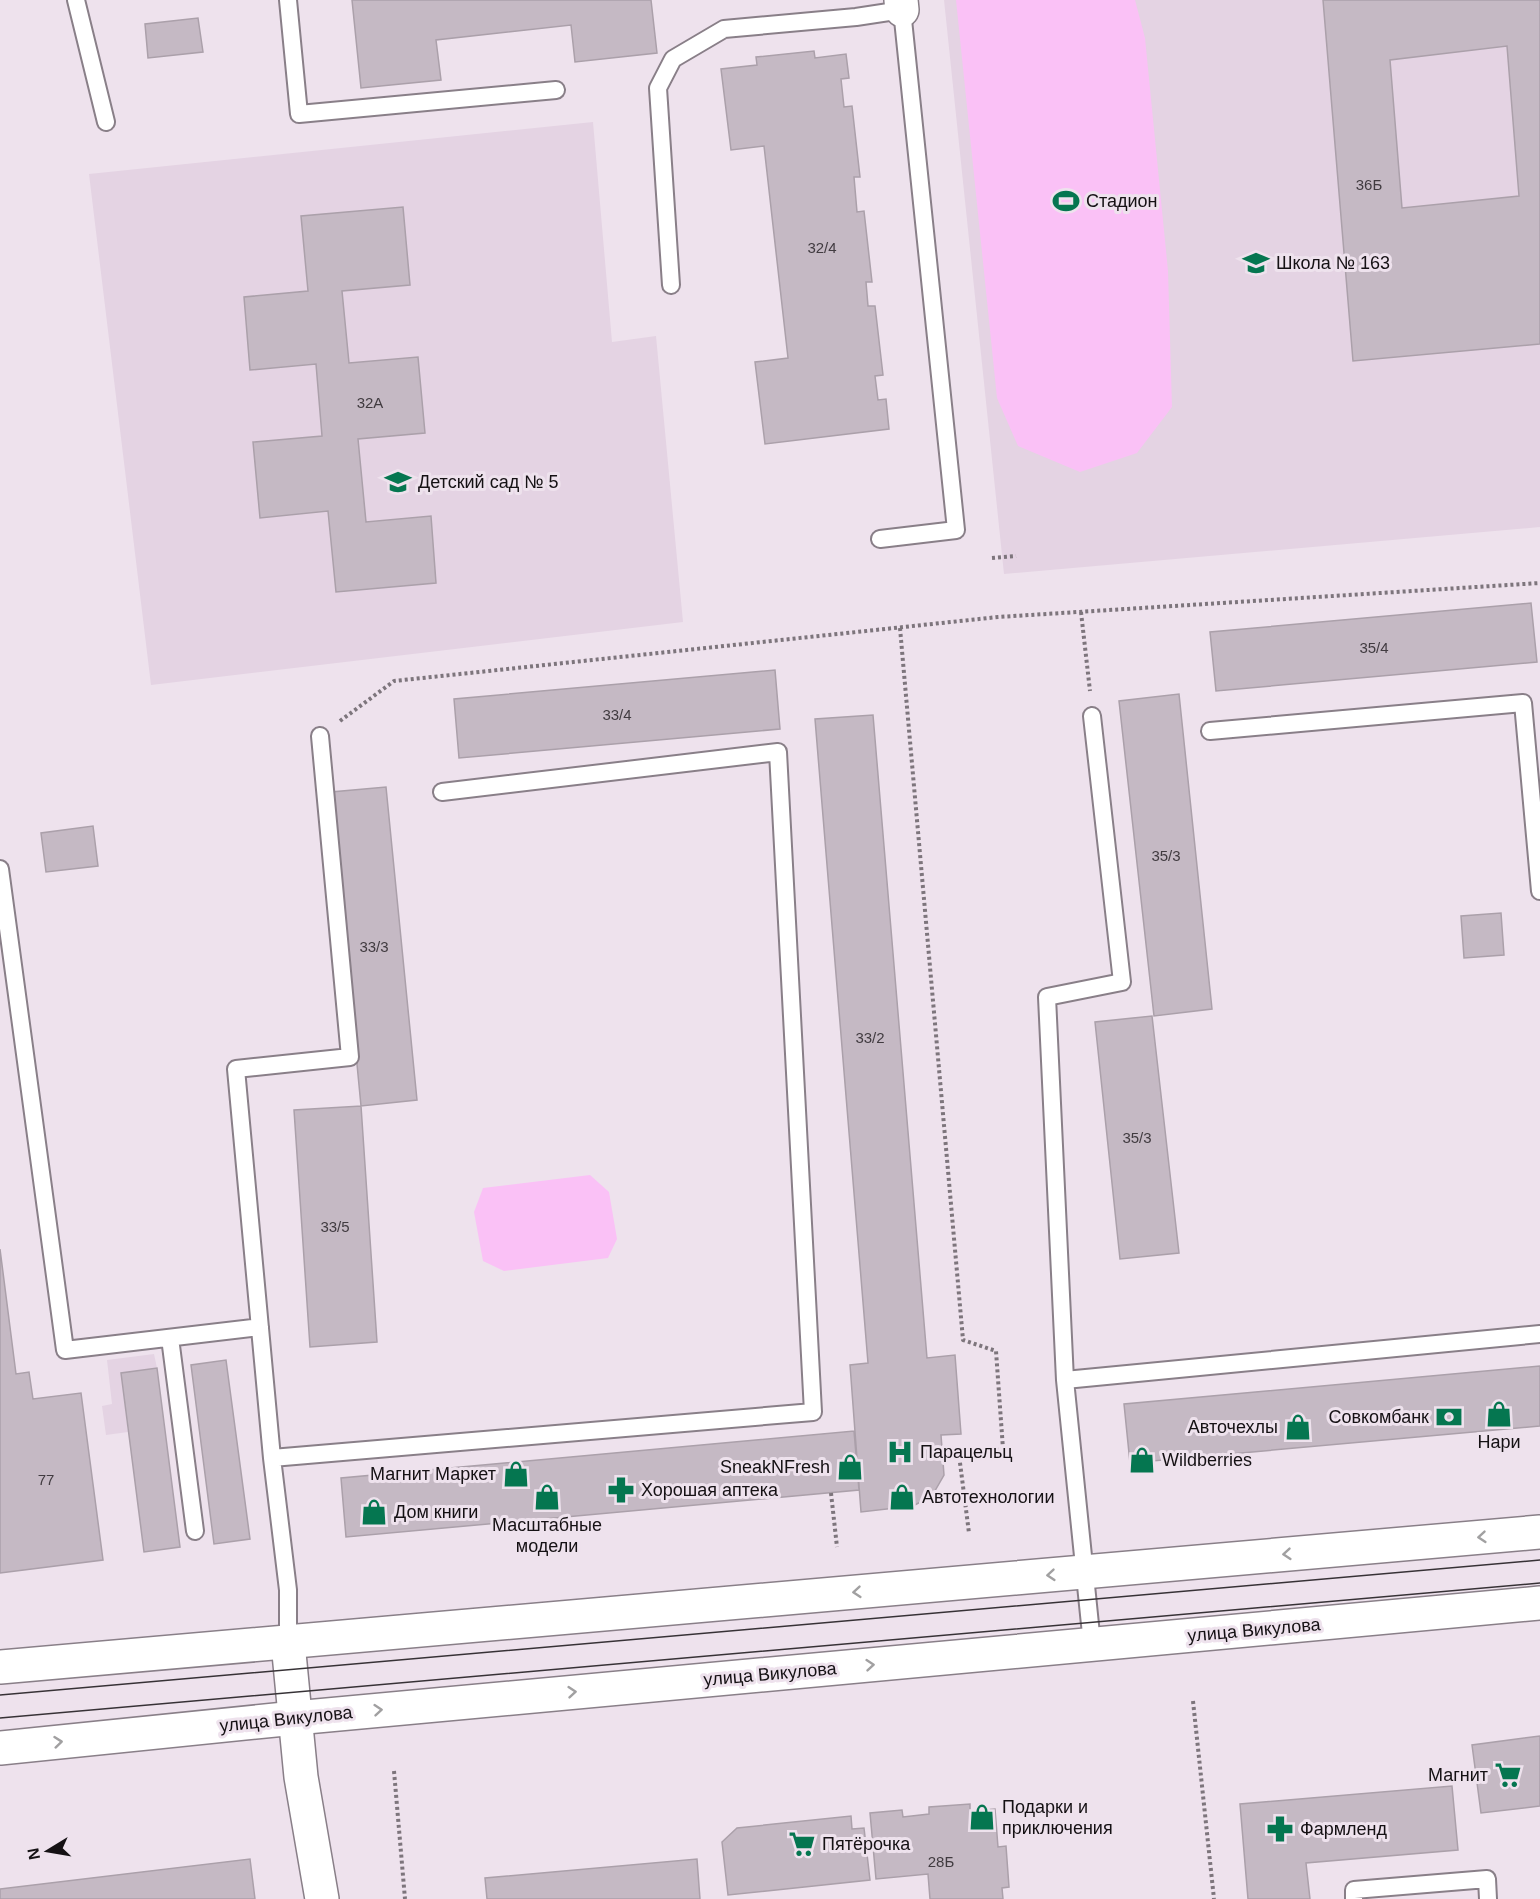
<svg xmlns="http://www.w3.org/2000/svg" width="1540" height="1899" viewBox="0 0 1540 1899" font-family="Arial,sans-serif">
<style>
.built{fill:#e4d3e3}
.green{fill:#fac1f6}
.building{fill:#c5b9c4;stroke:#aba0aa;stroke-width:1.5;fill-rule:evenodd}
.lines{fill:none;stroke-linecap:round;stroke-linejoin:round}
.service-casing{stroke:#897f88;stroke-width:20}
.minor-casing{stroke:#897f88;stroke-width:36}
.tertiary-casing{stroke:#897f88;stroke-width:36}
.path{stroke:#7d757c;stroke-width:4;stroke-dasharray:3 3;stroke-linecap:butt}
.service{stroke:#fff;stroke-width:16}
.minor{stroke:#fff;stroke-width:33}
.tertiary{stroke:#fff;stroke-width:33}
.tram{stroke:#373236;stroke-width:1.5}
.oneway{stroke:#a1a0a1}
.labels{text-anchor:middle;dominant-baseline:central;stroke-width:6;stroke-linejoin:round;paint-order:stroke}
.number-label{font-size:15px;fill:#413b40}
.poi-label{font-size:18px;fill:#151114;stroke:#eee2ed;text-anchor:start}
.street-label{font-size:18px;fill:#151114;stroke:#eee2ed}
</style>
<rect width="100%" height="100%" fill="#eee2ed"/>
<path class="built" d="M944,0H1540V527L1004,574Z
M593,122L612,342L656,336L683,622L151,685L89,174Z
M154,1354L157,1368L121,1373L128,1432L106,1435L102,1406L112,1404L107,1360Z"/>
<path class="green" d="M956,0H1135L1145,38L1168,271L1172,407L1137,453L1080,472L1018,446L997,398Z
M590,1175L609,1192L617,1239L608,1258L504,1271L483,1261L474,1212L483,1188Z"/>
<path class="building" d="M352,0H651L657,53L575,62L571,25L436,40L441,80L361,88Z
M1323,0H1540V344L1353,361ZM1507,46L1519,196L1402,208L1390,60Z
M198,18L203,52L148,58L145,24Z
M814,51L815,58L846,54L849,78L841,79L844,107L852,106L860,177H854L857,212L864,211L872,282H866L868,306H875L883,375L875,376L878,400L886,399L889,429L765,444L755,362L788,358L764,146L731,150L721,69L757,65L756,57Z
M403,207L410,285L342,291L349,363L418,357L425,433L358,439L366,522L431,516L436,583L336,592L328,511L260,518L253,442L322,436L316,364L250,370L244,297L308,291L301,216Z
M1531,603L1537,662L1216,691L1210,632Z
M775,670L780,729L459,758L454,699Z
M1179,694L1212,1009L1154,1016L1119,701Z
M873,715L927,1358L955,1355L961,1434L941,1435L944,1475L932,1496L913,1506L861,1512L850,1365L868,1363L815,719Z
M386,787L417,1100L361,1106L331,792Z
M93,826L98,866L46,872L41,833Z
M1501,913L1504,955L1464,958L1461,916Z
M1152,1016L1179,1253L1120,1259L1095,1022Z
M361,1106L377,1342L310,1347L294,1110Z
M0,1249L16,1374L29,1372L33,1399L81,1393L103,1560L0,1573Z
M226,1360L250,1539L214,1544L191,1365Z
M1540,1366V1426L1130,1463L1124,1404Z
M157,1368L180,1547L144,1552L121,1373Z
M854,1431L859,1490L346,1537L341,1478Z
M1540,1736V1806L1481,1813L1472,1745Z
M1452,1786L1458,1850L1306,1863L1310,1899H1248L1240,1804Z
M970,1804V1811L995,1809L998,1847L1006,1846L1009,1887L1002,1888L1003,1899H930L928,1874L876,1879L870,1813L902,1810L903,1817L929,1814V1807Z
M851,1816L852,1829L864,1828L870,1880L728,1895L722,1842L737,1828Z
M250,1859L255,1899H0V1889Z
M697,1859L700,1899H487L485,1878Z"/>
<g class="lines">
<g class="service-casing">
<path id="service" d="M76,0L106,122
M288,0L299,114L556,90
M671,285L658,88L673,59L724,29L856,17L902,10L956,530L880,539
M1210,731L1523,703L1540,891
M0,869L65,1350L260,1327
M170,1338L195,1531
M1065,1380L1540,1334
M272,1458L813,1412L778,752L442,792
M288,1643V1590L272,1458L236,1069L350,1057L320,736
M1092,1644L1065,1380L1047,997L1122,982L1092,716
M1354,1899V1890L1487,1879L1488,1899"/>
</g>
<g class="minor-casing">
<path id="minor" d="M901,0L902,10
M288,1643L301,1777L322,1899"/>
</g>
<g class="tertiary-casing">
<path id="tertiary" d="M0,1667L1540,1532
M0,1748L295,1718L1540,1603"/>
</g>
<path class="path" d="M992,558L1016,556
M1081,612L1090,691
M900,628L963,1340L996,1351L1003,1449L959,1455L969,1533
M340,721L394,681L998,617L1540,583
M831,1493L837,1547
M1193,1701L1214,1899
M394,1771L405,1899"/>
<use href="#service" class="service"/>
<use href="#minor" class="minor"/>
<use href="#tertiary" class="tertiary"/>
<path class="tram" d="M0,1695L1540,1560
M0,1718L1540,1583"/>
</g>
<defs><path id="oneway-chevron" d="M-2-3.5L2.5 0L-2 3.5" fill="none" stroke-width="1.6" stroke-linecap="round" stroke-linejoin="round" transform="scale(1.5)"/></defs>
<g class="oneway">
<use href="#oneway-chevron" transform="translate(1482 1537) rotate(175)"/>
<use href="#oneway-chevron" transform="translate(1287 1554) rotate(175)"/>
<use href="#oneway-chevron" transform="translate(1051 1575) rotate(175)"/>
<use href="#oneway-chevron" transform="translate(857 1592) rotate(175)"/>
<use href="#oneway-chevron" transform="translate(870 1665) rotate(-5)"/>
<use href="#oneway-chevron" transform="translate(572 1692) rotate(-5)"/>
<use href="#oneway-chevron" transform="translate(378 1710) rotate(-5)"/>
<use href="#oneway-chevron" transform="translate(58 1742) rotate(-6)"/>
</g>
<defs>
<g id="stadium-bare" transform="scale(2.07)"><path d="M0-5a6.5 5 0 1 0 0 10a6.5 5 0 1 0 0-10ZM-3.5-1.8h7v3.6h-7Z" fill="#057650" stroke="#eee2ed" stroke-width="2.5" paint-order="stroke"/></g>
<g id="school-bare" transform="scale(2.07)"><path d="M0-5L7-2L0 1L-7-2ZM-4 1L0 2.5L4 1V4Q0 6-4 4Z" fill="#057650" stroke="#eee2ed" stroke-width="2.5" paint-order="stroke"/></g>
<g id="shop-bare" transform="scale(2.07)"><path d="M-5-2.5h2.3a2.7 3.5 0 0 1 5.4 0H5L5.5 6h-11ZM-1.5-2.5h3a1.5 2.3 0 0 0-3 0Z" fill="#057650" stroke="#eee2ed" stroke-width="2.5" paint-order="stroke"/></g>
<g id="bank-bare" transform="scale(2.07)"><path d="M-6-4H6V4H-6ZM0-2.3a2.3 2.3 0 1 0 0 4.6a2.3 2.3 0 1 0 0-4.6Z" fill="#057650" stroke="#eee2ed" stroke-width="2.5" paint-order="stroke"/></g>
<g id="hospital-bare" transform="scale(2.07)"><path d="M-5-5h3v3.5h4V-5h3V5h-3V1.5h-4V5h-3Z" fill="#057650" stroke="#eee2ed" stroke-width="2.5" paint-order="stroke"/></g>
<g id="pharmacy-bare" transform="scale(2.07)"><path d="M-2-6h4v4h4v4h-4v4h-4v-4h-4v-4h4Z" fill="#057650" stroke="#eee2ed" stroke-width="2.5" paint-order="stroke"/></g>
<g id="supermarket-bare" transform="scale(2.07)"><path d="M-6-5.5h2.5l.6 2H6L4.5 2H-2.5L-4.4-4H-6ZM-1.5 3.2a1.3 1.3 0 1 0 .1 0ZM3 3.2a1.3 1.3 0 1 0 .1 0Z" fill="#057650" stroke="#eee2ed" stroke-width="2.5" paint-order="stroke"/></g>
</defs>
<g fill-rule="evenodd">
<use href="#stadium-bare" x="1066" y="201"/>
<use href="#school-bare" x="1256" y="263"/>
<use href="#school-bare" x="398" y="482"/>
<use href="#shop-bare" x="1499" y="1414"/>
<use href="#bank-bare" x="1449" y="1417"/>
<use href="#shop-bare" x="1298" y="1427"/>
<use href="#hospital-bare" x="900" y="1452"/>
<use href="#shop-bare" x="1142" y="1460"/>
<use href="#shop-bare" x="850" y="1467"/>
<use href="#shop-bare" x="516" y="1474"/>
<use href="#pharmacy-bare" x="621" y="1490"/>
<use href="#shop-bare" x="547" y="1497"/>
<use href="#shop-bare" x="902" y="1497"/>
<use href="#shop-bare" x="374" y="1512"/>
<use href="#supermarket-bare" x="1508" y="1775"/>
<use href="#shop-bare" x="982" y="1817"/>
<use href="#pharmacy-bare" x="1280" y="1829"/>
<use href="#supermarket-bare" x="802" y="1844"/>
</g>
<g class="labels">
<g class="number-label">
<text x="1369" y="184">36Б</text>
<text x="822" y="247">32/4</text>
<text x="370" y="402">32А</text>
<text x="1374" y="647">35/4</text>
<text x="617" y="714">33/4</text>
<text x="1166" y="855">35/3</text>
<text x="374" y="946">33/3</text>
<text x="870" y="1037">33/2</text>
<text x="1137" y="1137">35/3</text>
<text x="335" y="1226">33/5</text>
<text x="46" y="1479">77</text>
<text x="941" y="1861">28Б</text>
</g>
<g class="poi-label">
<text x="1086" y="201">Стадион</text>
<text x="1276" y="263">Школа № 163</text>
<text x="418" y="482">Детский сад № 5</text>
<text x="1429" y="1417" text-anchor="end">Совкомбанк</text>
<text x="1278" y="1427" text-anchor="end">Авточехлы</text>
<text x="1499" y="1442" text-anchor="middle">Нари</text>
<text x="920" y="1452">Парацельц</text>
<text x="1162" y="1460">Wildberries</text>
<text x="830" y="1467" text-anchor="end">SneakNFresh</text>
<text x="496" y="1474" text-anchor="end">Магнит Маркет</text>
<text x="641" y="1490">Хорошая аптека</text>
<text x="922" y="1497">Автотехнологии</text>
<text x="394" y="1512">Дом книги</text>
<text x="547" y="1525" text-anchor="middle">Масштабные<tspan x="547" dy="21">модели</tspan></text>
<text x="1488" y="1775" text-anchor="end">Магнит</text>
<text x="1002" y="1807">Подарки и<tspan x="1002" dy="21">приключения</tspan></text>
<text x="1300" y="1829">Фармленд</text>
<text x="822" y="1844">Пятёрочка</text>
</g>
<g class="street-label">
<text transform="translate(1254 1630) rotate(-5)">улица Викулова</text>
<text transform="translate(770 1674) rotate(-5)">улица Викулова</text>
<text transform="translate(286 1719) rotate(-6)">улица Викулова</text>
</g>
</g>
<g transform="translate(48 1851) rotate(259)" stroke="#eee2ed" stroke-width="4.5" paint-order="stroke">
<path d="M0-4.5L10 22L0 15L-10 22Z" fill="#151114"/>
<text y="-9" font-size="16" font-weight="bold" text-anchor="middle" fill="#151114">N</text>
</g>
</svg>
